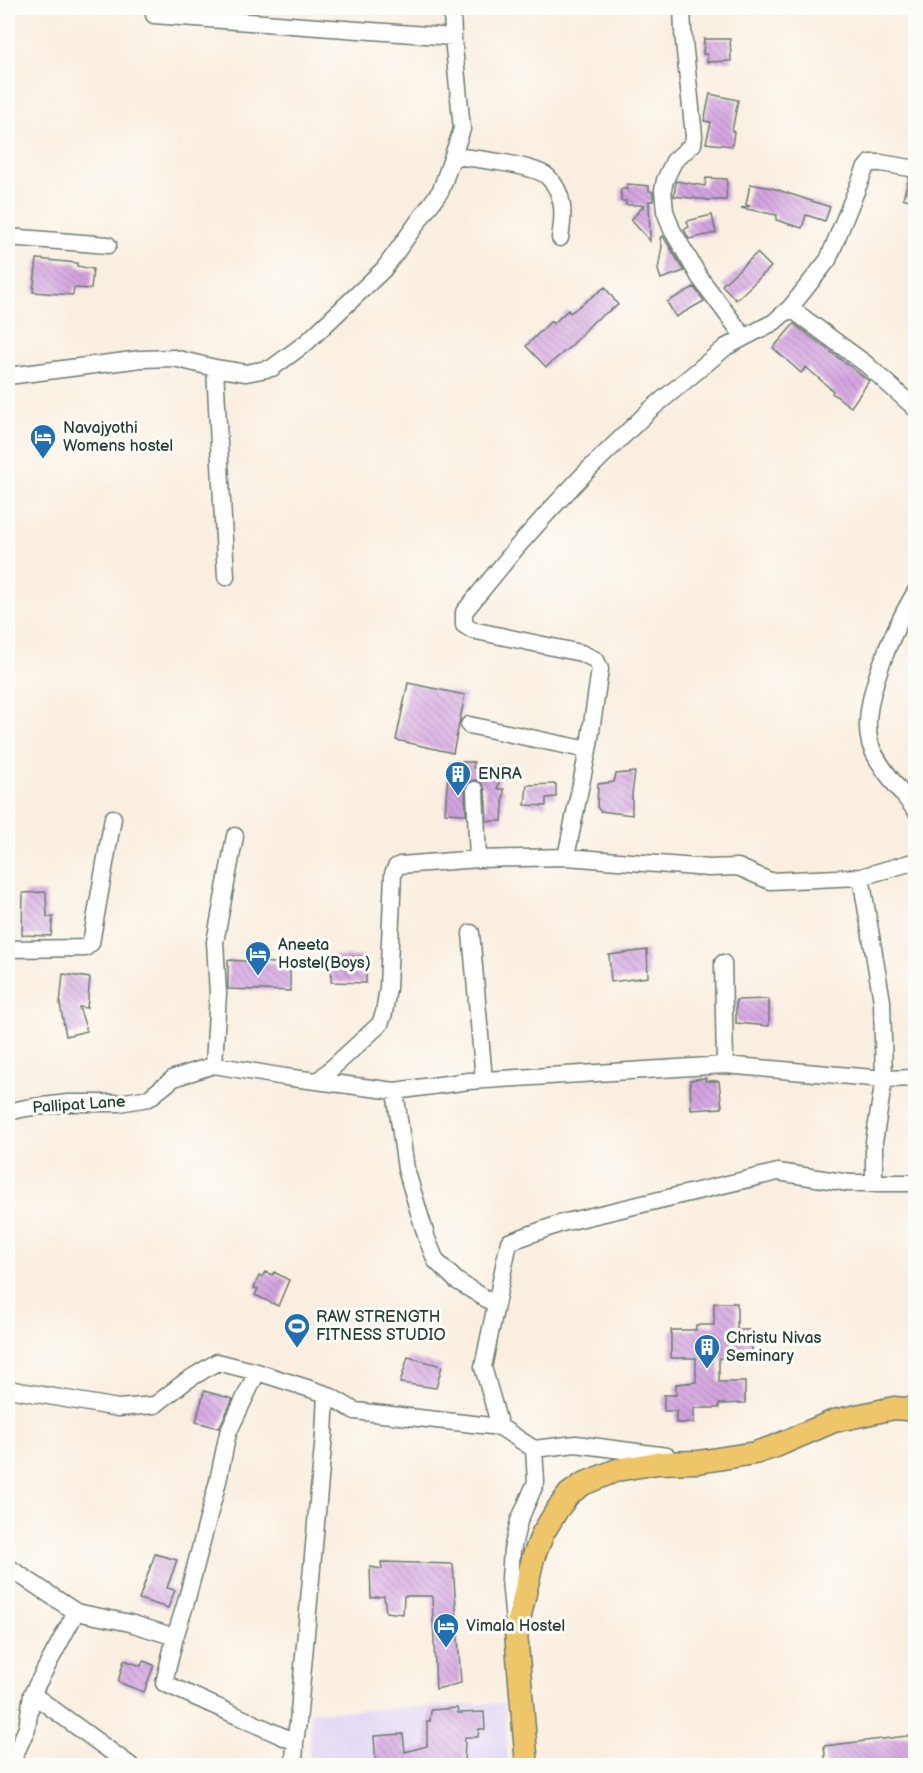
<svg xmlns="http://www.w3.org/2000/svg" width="923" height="1773" viewBox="0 0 923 1773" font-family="'Balsamiq Sans',sans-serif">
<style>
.built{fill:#e0d4f4}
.building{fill:url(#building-back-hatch)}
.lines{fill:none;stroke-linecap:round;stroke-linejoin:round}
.minor-casing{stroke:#6b7b70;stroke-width:19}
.major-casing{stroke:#6b7b70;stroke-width:25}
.minor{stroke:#fff;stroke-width:16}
.major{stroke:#eec569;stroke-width:22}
.labels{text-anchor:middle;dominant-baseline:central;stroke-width:6;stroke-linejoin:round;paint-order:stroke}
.poi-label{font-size:16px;fill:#1f3d34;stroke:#fdfcf7;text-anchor:start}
.street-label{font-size:16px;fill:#1f3d34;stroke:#fdfcf7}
</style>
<defs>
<pattern id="building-back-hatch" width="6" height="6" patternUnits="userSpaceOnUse" patternTransform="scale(1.5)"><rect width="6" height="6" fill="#d4a4e1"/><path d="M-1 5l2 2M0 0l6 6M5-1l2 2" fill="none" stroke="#ab87b7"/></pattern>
</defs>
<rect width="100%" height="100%" fill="#fdfcf7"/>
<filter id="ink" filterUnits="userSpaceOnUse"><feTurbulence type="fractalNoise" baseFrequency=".0167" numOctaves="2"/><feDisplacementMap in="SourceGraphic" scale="12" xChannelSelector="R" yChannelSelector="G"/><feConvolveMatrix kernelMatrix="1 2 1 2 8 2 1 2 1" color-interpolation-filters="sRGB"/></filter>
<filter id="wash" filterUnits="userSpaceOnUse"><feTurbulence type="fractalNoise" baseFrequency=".008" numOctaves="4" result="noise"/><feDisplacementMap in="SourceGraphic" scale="24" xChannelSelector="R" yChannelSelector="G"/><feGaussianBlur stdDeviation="1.35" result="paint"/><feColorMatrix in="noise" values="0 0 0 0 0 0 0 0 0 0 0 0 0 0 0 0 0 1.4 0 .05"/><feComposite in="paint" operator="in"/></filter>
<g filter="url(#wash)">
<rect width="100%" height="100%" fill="#f9eedf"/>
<path class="built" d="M504,1703L508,1765L309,1766L310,1712Z"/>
<g id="blocks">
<path class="building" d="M704,39H730L731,61L707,62V54H703Z
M710,94L738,100L732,131L734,132L732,146L706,143L711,122L704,121Z
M706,178L727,179L726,200H709L674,196L676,181L705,186Z
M909,178L915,179V202L903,198Z
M627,184L649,186V191L653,192V201H649L650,241L631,220L644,205H626V201H621V189H627Z
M750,184L772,188L830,207L825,221L806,215L802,228L776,220L777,215L741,208L750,206L746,205Z
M712,215L716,233L689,239L684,229L689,227L687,221Z
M663,236L684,271L661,279L658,270L662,246L660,238Z
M757,253L771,267L736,300L722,285Z
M37,259L77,263V266L93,269L91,289L74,288L73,295L33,292Z
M605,287L618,305L594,321L572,345L546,367L526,346L551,321L553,324L568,310L570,313Z
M694,287L704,301L676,317L667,302Z
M794,324L869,381L851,407L832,393L833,391L806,367L801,373L773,348Z
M408,683L465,695L453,753L396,740Z
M449,762H474L473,768L504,766L497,789H504L502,821H487L485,789L480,781L475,780L469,782L465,786L466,814L445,813Z
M635,772L632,794V815L600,811L597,807L598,784L614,782L616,774Z
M556,784V797L546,798V806L525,805L527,785Z
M46,892L47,917H53L51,936L22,935L23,893Z
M647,950L648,977L611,982L609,955Z
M332,956L366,957V983L331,982Z
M228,960L290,964V991L228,989Z
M63,974L90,978L87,1008L79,1007L87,1031L66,1036L60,1004Z
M769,999V1026L736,1023V1000Z
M706,1078L705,1081H719L722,1108L691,1110L690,1080Z
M265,1272L272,1275L274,1272L289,1280L278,1306L255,1295L258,1289L254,1288L259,1276L262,1277Z
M714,1303H737V1330H752V1357L719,1358V1382H745V1403L719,1404V1408H694V1423H676V1411H664V1395H676V1384L696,1382V1358H671V1330H696V1325H714Z
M408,1357L442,1366L436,1388L400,1383Z
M204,1391L233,1399L219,1428L196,1422Z
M155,1554L177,1560L167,1588L175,1590L168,1608L139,1599Z
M381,1562L453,1564L461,1683L436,1689L432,1596H404L403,1614L386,1612L384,1596L371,1598L370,1567L382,1569Z
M124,1660L141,1666L143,1661L154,1665L144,1692L118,1682Z
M457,1708L458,1713L484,1712L485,1729H479L478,1737H465L464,1766H376L374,1736L403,1734L405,1752L427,1746V1721H430L431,1710Z
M915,1735V1766H826L824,1746Z"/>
</g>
</g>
<g filter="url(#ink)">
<use href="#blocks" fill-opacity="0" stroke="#6b7b70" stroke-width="1.5"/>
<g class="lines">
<g class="minor-casing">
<path id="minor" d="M155,8L154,15L453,37L452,8
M682,8L683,32L694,136L693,144L674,161L665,180L663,190L665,211L672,230L700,278L744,337
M453,156C472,158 536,165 548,177C565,194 564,215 560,238
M8,237L108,245
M790,308L866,364L916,409
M215,368L226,577
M8,376L141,359L174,358L215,368L246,373L272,368L307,342L384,269L441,190L462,129L453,37
M916,591C895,626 859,703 870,743C875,762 903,794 916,811
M469,725L588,750
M475,790L478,859
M566,857L589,745L600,669L596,660L581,653L472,630L464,625V612L517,547L551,509L586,472L650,410L726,347L774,322L790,308L828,260L865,169L870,163H881L916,169
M861,877L882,1001L884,1079L874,1142V1183
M471,933L484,1080
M8,949L85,948L91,943L113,818
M723,963L725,1065
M214,1065L218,993L215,942L235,836
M318,1081L380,1024L384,1013L388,988L393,874L396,867L400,865L478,859L566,857L709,868L738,867L770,881L861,877L916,861
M395,1091L406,1169L427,1239L436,1261L457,1281L496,1305
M8,1112L26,1108L68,1103H119L149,1098L174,1078L214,1065L285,1077L395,1091L469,1081L725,1065L884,1079L916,1078
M257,1372L228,1433L218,1481L186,1602L175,1637L164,1683L295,1742
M8,1389L118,1408L155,1405L186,1381L217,1362L257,1372L326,1394L355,1411L500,1427L534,1449L536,1482L519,1521L512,1550L510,1579L514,1623
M500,1427L483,1367L509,1242L562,1223L778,1172L849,1183H916
M534,1449L576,1444L667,1456
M8,1567L76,1612L130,1623L175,1637
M32,1694L131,1766
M10,1766L27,1728L32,1694L76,1612
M294,1766L295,1742L298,1722L324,1435L326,1394"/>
</g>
<g class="major-casing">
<path id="major" d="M527,1766L516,1633L533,1558L543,1533L557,1510L569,1494L583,1484L617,1470L657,1463L698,1462L755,1453L776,1446L834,1421L894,1408L916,1410"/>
</g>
<use href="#minor" class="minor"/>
<use href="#major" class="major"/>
</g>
</g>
<defs>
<g id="hotel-pin" transform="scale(1.35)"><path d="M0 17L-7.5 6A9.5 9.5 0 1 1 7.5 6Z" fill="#1f6fb2" stroke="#fdfcf7"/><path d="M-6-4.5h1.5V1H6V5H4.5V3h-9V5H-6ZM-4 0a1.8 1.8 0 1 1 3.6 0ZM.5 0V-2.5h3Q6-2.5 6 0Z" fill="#fff"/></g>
<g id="building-pin" transform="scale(1.35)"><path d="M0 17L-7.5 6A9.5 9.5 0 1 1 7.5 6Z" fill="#1f6fb2" stroke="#fdfcf7"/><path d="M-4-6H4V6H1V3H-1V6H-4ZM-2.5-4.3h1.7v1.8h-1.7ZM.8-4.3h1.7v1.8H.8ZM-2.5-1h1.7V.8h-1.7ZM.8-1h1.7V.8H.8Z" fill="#fff"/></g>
<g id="stadium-pin" transform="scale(1.35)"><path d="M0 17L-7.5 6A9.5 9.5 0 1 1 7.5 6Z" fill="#1f6fb2" stroke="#fdfcf7"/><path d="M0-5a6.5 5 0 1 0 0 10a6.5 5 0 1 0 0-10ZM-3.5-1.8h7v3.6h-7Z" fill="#fff"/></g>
</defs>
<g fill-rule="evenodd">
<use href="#hotel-pin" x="43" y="437"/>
<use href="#building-pin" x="458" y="774"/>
<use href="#hotel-pin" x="258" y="954"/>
<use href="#stadium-pin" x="297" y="1326"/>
<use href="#building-pin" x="707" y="1347"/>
<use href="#hotel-pin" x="446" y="1626"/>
</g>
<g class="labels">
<g class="poi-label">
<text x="63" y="428">Navajyothi<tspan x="63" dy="18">Womens hostel</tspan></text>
<text x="478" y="774">ENRA</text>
<text x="278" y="945">Aneeta<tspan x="278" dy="18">Hostel(Boys)</tspan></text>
<text x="316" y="1317">RAW STRENGTH<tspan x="316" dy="18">FITNESS STUDIO</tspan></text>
<text x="726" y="1338">Christu Nivas<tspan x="726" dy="18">Seminary</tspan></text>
<text x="466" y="1626">Vimala Hostel</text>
</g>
<g class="street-label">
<text transform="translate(79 1105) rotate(-4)">Pallipat Lane</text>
</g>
</g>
<rect width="923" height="1773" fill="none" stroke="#fdfcf7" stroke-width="30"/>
</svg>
